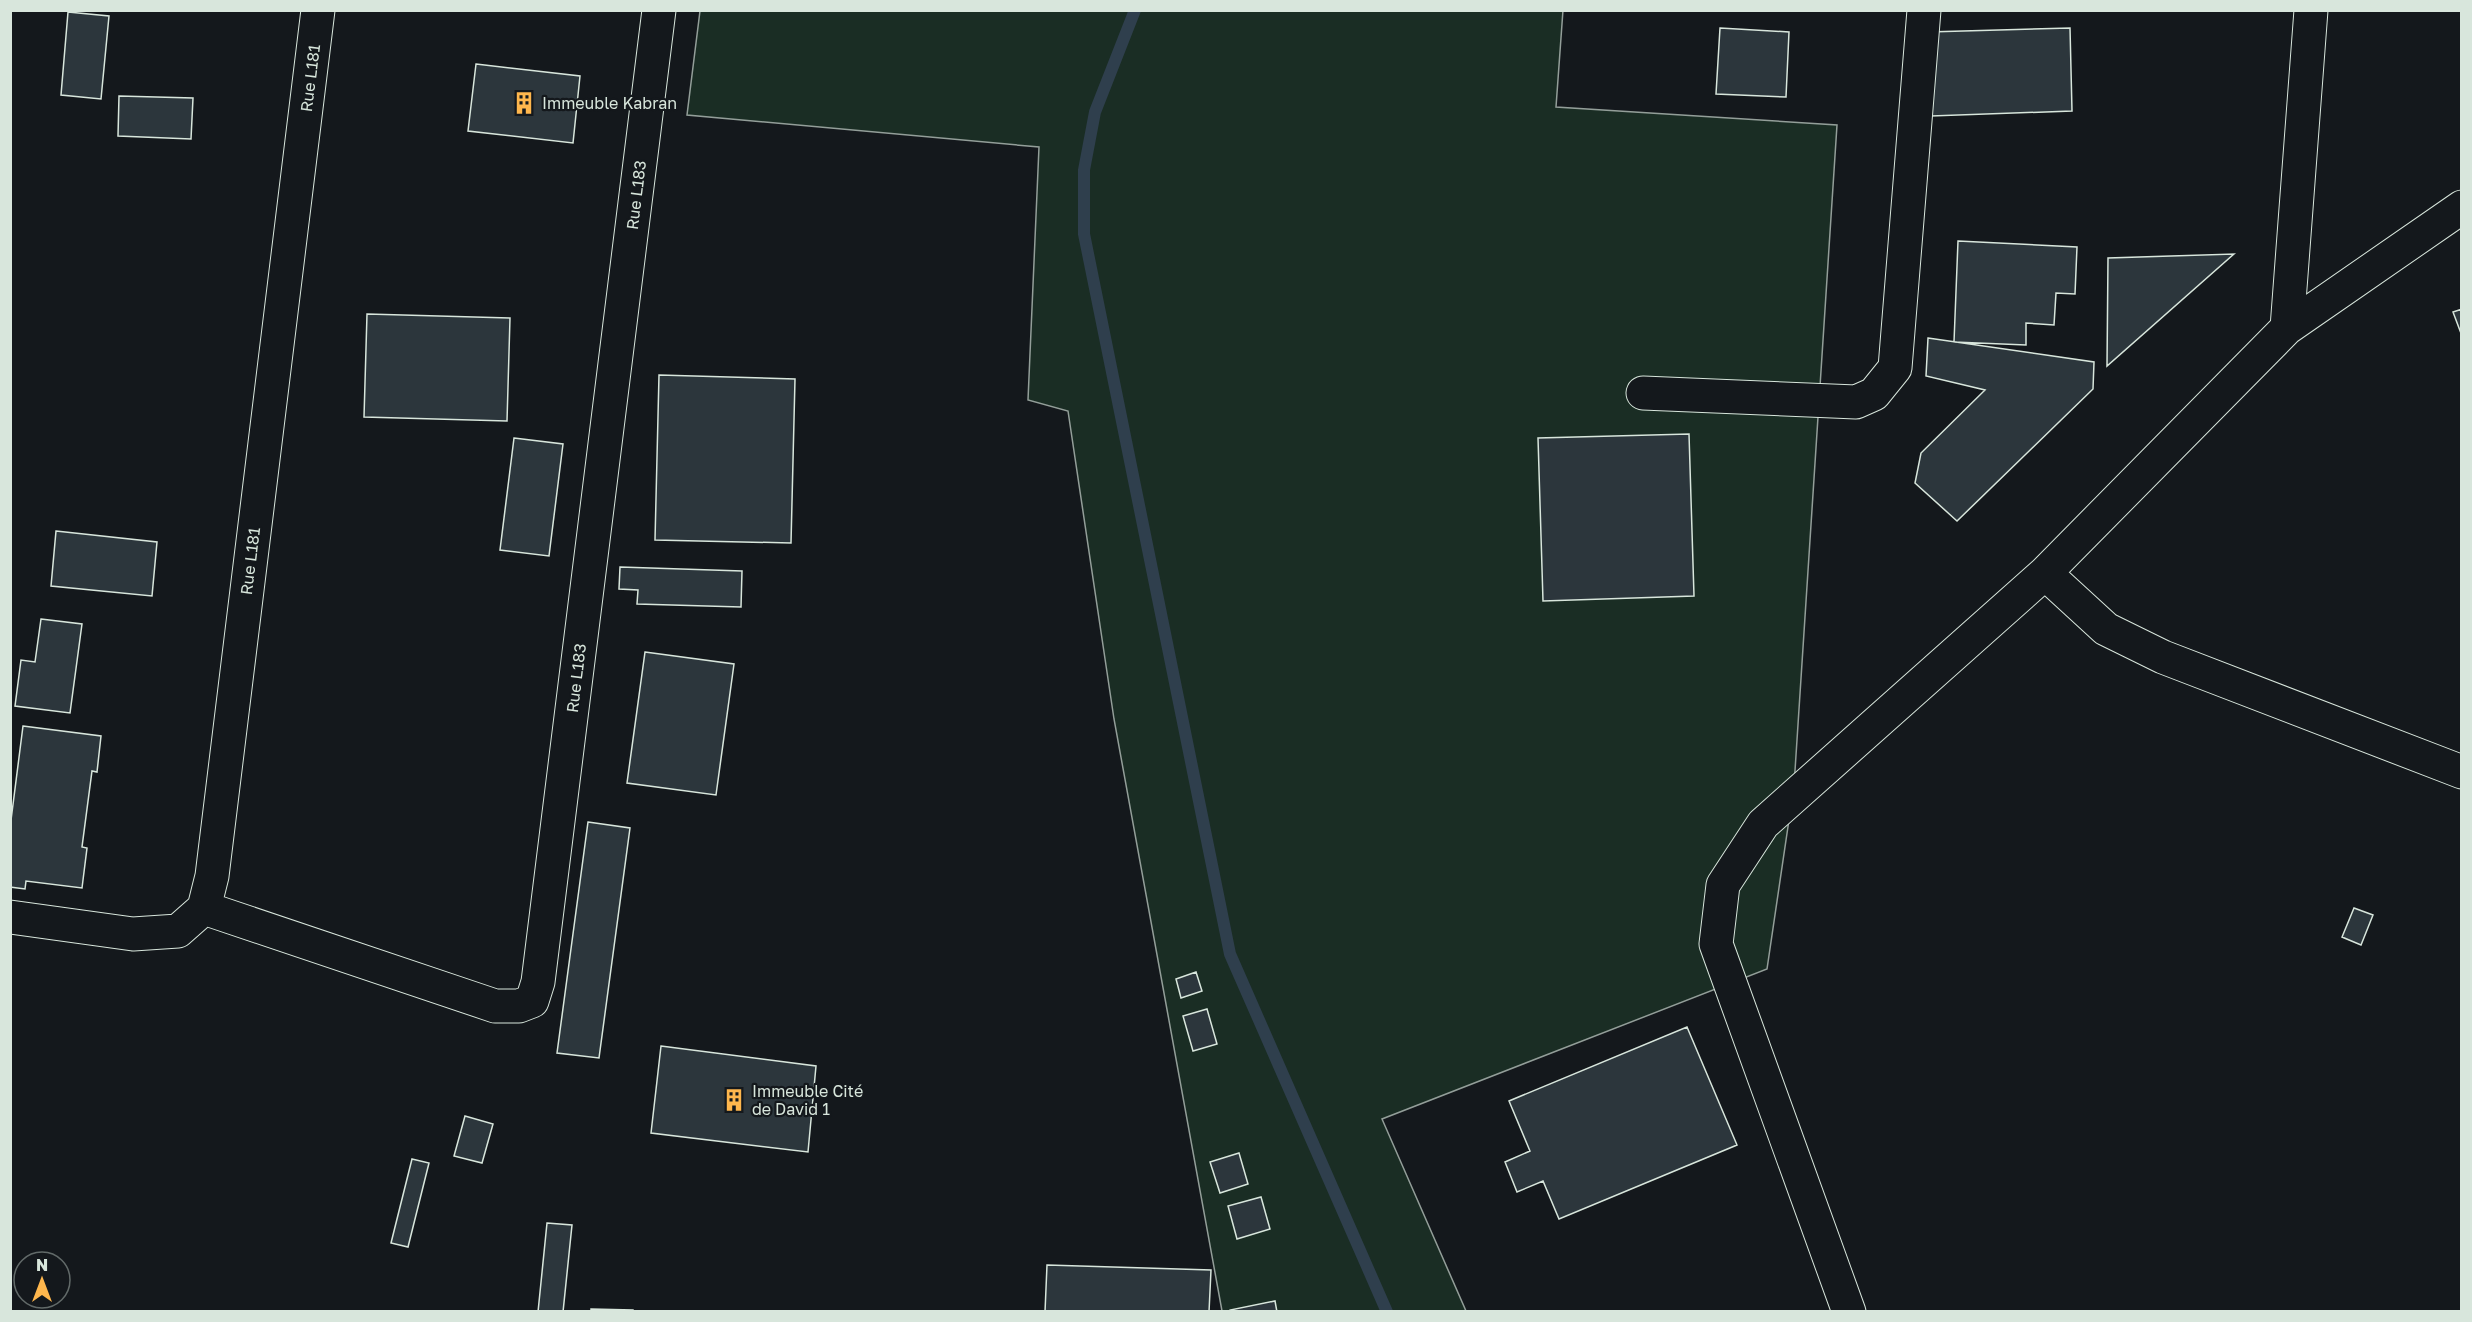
<svg xmlns="http://www.w3.org/2000/svg" width="2472" height="1322" viewBox="0 0 2472 1322" font-family="'Golos Text',sans-serif">
<style>
.green{fill:#1a2d24;stroke:#939e99;stroke-width:1.5}
.lines{fill:none;stroke-linecap:round;stroke-linejoin:round}
.stream{stroke:#2f3f4d;stroke-width:12}
.building{fill:#2c363c;stroke:#d8e6dc;stroke-width:1.5}
.minor-casing{stroke:#d8e6dc;stroke-width:35}
.minor{stroke:#14181c;stroke-width:33}
.labels{text-anchor:middle;dominant-baseline:central;stroke-width:4.5;stroke-linejoin:round;paint-order:stroke}
.street-label{font-size:16px;fill:#d8e6dc;stroke:#14181c}
.poi-label{font-size:16px;fill:#d8e6dc;stroke:#14181c;text-anchor:start}
</style>
<rect width="100%" height="100%" fill="#14181c"/>
<path class="green" d="M1563,10L1556,107L1837,125L1794,786L1767,969L1382,1119L1466,1311H1222L1114,719L1068,411L1028,400L1039,147L687,115L700,11Z"/>
<g class="lines">
<path class="stream" d="M1135,10L1095,112L1084,170V234L1230,954L1387,1312"/>
</g>
<path class="building" d="M68,12L109,16L101,99L61,95Z
M1720,28L1789,32L1786,97L1716,94Z
M2070,28L2072,111L1931,116L1928,32Z
M476,64L580,76L573,143L468,131Z
M119,96L193,98L191,139L118,136Z
M1958,241L2077,247L2075,294L2056,293L2054,325L2026,323V345L1954,342Z
M2234,254L2107,366L2108,258Z
M2462,309V336L2453,312Z
M367,314L510,318L507,421L364,417Z
M1928,338L2094,362L2093,389L1957,521L1915,483L1921,453L1985,390L1926,376Z
M659,375L795,379L791,543L655,540Z
M1689,434L1694,596L1543,601L1538,438Z
M514,438L563,444L549,556L500,550Z
M56,531L157,542L152,596L51,586Z
M620,567L742,571L741,607L637,604L638,590L619,589Z
M41,619L82,624L70,713L15,706L21,660L35,662Z
M645,652L734,664L716,795L627,783Z
M23,726L101,736L97,772L92,771L82,847L87,848L82,888L26,881L25,889L10,887V828Z
M588,822L630,828L599,1058L557,1053Z
M2354,908L2373,915L2361,945L2342,937Z
M1196,972L1202,991L1181,998L1176,979Z
M1207,1009L1217,1044L1193,1051L1183,1016Z
M1687,1027L1737,1145L1559,1219L1543,1181L1517,1192L1505,1162L1530,1151L1509,1101Z
M661,1046L816,1066L808,1152L651,1133Z
M465,1116L493,1124L482,1163L454,1156Z
M1239,1153L1248,1184L1220,1193L1210,1162Z
M412,1159L429,1163L408,1247L391,1243Z
M1261,1197L1270,1229L1237,1239L1228,1206Z
M547,1223L572,1225L563,1312H538Z
M1047,1265L1211,1270L1209,1312H1045Z
M1275,1301L1277,1312H1230V1310Z
M591,1309L633,1310V1312H591Z"/>
<g class="lines">
<g class="minor-casing">
<path id="minor" d="M2287,328L2311,10
M1643,393L1856,402L1874,394L1895,368L1924,10
M2045,573L2106,629L2163,657L2462,772
M204,908L495,1006H519L532,1001L538,982L659,10
M10,917L133,934L178,931L204,908L212,876L318,10
M1849,1312L1716,944L1723,885L1763,824L2045,573L2287,328L2462,207"/>
</g>
<use href="#minor" class="minor"/>
</g>
<defs>
<g id="building-bare" transform="scale(1.8)"><path d="M-4-6H4V6H1V3H-1V6H-4ZM-2.5-4.3h1.7v1.8h-1.7ZM.8-4.3h1.7v1.8H.8ZM-2.5-1h1.7V.8h-1.7ZM.8-1h1.7V.8H.8Z" fill="#ffb74d" stroke="#14181c" stroke-width="2.5" paint-order="stroke"/></g>
</defs>
<g fill-rule="evenodd">
<use href="#building-bare" x="524" y="103"/>
<use href="#building-bare" x="734" y="1100"/>
</g>
<g class="labels">
<g class="street-label">
<text transform="translate(310 78) rotate(-83)">Rue L181</text>
<text transform="translate(636 195) rotate(-83)">Rue L183</text>
<text transform="translate(250 561) rotate(-83)">Rue L181</text>
<text transform="translate(576 678) rotate(-83)">Rue L183</text>
</g>
<g class="poi-label">
<text x="542" y="103">Immeuble Kabran</text>
<text x="752" y="1091">Immeuble Cité<tspan x="752" dy="18">de David 1</tspan></text>
</g>
</g>
<rect width="2472" height="1322" fill="none" stroke="#d8e6dc" stroke-width="24"/>
<g transform="translate(42 1280)"><circle r="28" fill="#14181c" stroke="#626a69" stroke-width="1.5"/>
<path d="M0-4.5L10 22L0 15L-10 22Z" fill="#ffb74d"/>
<text y="-9" font-size="16" font-weight="bold" text-anchor="middle" fill="#d8e6dc">N</text>
</g>
</svg>
